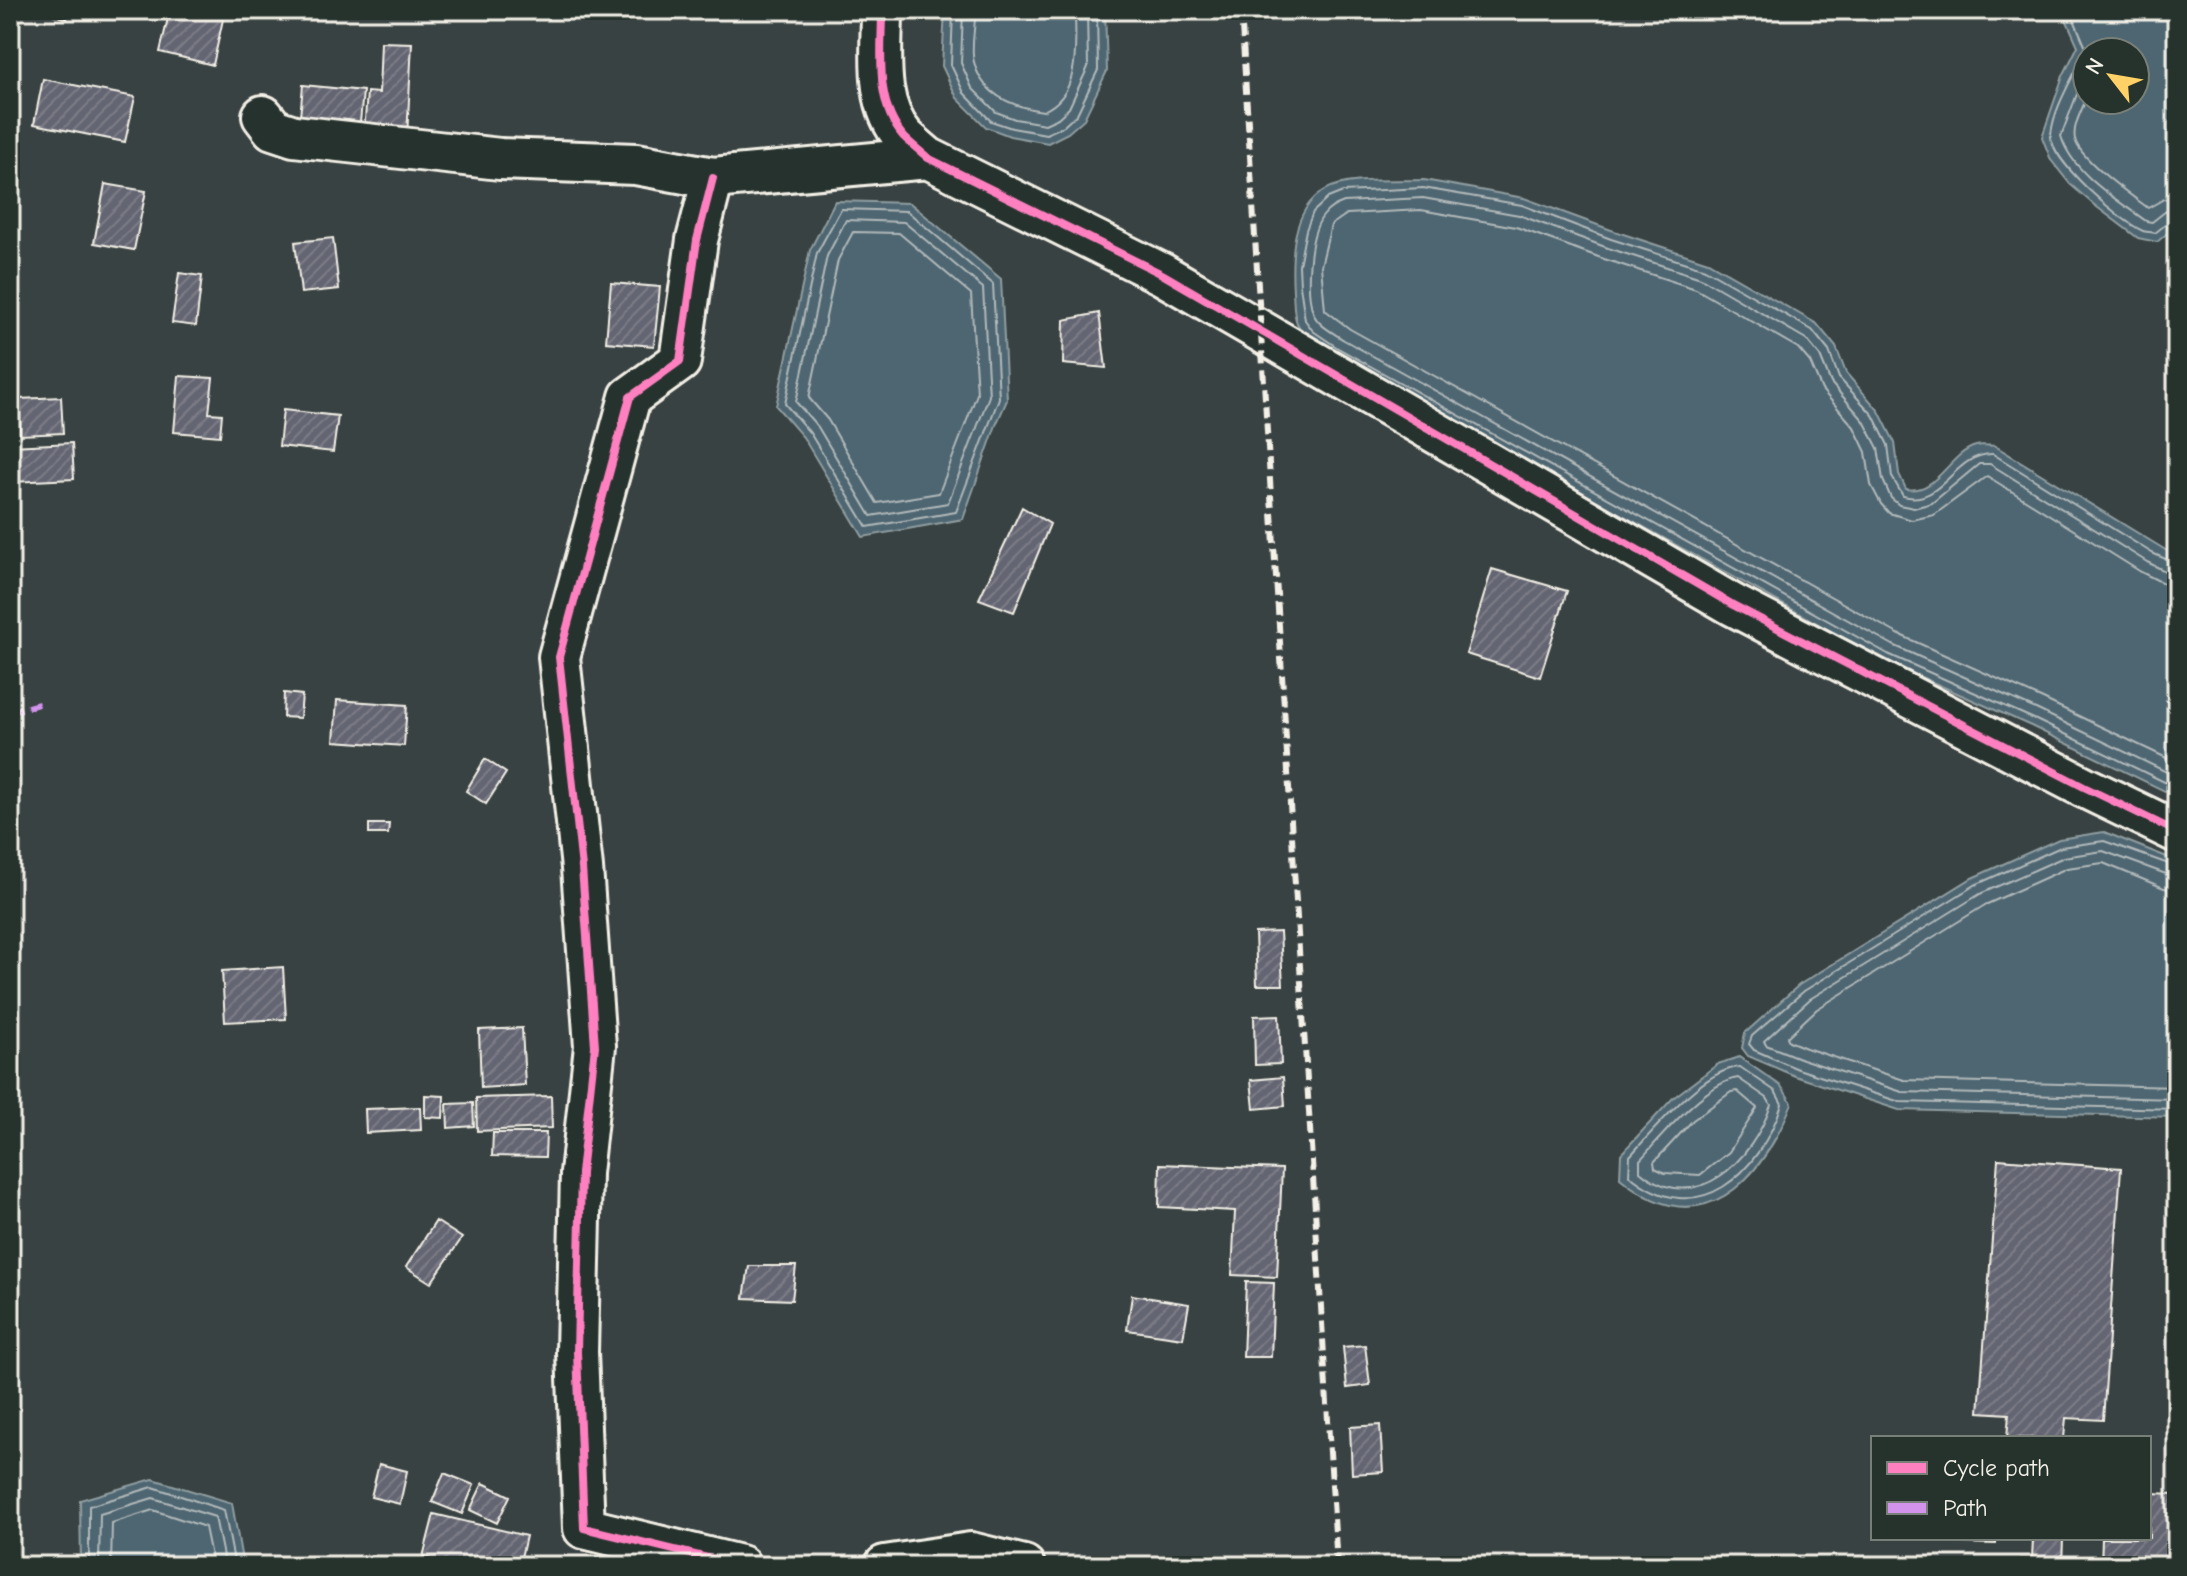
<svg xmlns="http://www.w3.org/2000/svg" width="2187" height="1576" viewBox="0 0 2187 1576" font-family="'Comic Neue',sans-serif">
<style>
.water{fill:#4e6672;stroke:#909ea1;stroke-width:2;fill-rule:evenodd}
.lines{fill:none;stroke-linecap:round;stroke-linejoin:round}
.shore{stroke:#b2b9b9;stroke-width:2}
.building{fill:url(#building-hatch);stroke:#f4f1e8;stroke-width:2}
.street-casing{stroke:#f4f1e8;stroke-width:46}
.street{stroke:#26332d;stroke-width:40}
.rail{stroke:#f4f1e8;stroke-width:6;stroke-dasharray:12 6;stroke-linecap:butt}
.quiet{stroke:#d193ec;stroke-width:6;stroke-dasharray:12 6;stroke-linecap:butt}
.cycleway-casing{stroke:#26332d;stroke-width:13}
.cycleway{stroke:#ff80c0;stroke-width:8}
</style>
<defs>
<pattern id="building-hatch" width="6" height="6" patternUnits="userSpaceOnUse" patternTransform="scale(2)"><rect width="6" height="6" fill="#646572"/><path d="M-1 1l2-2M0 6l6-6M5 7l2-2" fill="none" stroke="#7b7c86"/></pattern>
</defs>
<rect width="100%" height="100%" fill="#394242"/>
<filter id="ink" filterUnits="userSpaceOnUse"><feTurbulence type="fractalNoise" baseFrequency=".0125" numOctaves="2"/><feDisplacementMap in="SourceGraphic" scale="16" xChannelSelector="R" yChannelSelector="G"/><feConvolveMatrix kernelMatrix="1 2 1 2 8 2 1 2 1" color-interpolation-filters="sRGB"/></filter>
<g filter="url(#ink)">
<path class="water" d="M945,10H1105L1107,71L1084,119L1068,133L1048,143L1010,136L986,127L957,98L942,66Z
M2059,10H2177V225L2157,242L2138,238L2093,204L2070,184L2051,160L2042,137L2063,76L2078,46L2063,12ZM2135,52V100H2087V52Z
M1424,180L1524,198L1614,231L1708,262L1817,324L1836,347L1846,373L1879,411L1895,443L1899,474L1906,489C1937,495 1949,453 1976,446C1981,444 1990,446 1995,446L2177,557V797L2031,726L1885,661L1334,355C1321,346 1304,338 1297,323C1293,314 1294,301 1293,292C1291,258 1291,209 1325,190C1347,177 1397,181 1424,180Z
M835,201L910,203L1001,279L1007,400L996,425L963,519L863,537L803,437L776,406L810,250Z
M2104,832L2177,861V1117L1899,1110L1795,1076L1748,1056L1742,1048L1745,1033L1799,985L1972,878L2059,839Z
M1739,1057L1781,1086L1792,1103C1761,1182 1701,1246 1620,1178L1621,1154L1673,1098L1718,1064Z
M153,1479L232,1503L243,1566H81L80,1500Z"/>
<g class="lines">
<path class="shore" d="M953,10L951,65L964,93L991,121L1012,128L1046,134L1064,126L1077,114L1098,70L1097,10
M963,10L961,63L972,88L996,112L1015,119L1045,124L1058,118L1069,108L1088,67L1087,10
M975,10C976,26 970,47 974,62C982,96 1013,107 1043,111C1082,95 1075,43 1075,10
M2070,10L2086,48C2075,76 2055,103 2051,134C2048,159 2121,222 2143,231C2145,232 2153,232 2155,233L2170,221L2177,219
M2087,68L2061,136C2072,173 2116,199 2146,221L2152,222L2166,211L2177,209
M2087,97C2083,108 2072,126 2075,139C2079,159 2131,195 2148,208L2164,199L2177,197
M841,209L907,211L993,284L999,398L956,512L867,527L810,433L785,404L817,253Z
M846,220L904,222L983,288L989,396L948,503L871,516L818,427L796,402L827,256Z
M853,232L899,233L971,294L977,394L939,493L877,503L828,420L809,398L838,260Z
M2177,564L2152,553L1993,454C1953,453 1943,507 1903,496L1892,477L1888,445L1873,415L1839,378L1829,351L1812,330L1705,269L1611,239L1522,205L1423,188L1343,192L1328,198L1313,212L1306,230L1299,265L1300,285L1305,320L1313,331L1338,348L1888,654L2034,719L2177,788
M2177,574L2169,573L2147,562L1990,464H1979L1932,503L1914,508L1899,505L1891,498L1883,480L1878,448L1864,421L1831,383L1820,356L1806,339L1701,278L1608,248L1519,215L1423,198L1344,202C1336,205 1329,208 1323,216C1308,235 1305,293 1314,315C1319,326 1334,333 1344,340L1893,645L2038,710L2177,777
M2177,586L2165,584L2141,572L1987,476L1934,515L1912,520L1889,513L1881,504L1871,485L1866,452L1854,427L1822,390L1810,362L1798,348L1696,289L1604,259L1516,227L1421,210L1347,214L1331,225L1321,266L1325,310L1350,329L1898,634L2043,699L2177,763
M2177,867L2104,841L2061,847L1975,885L1804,991L1752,1036L1749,1044L1754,1050L1798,1069L1900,1102L2177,1109
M2177,878L2103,851L2064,857L1980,894L1810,999L1764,1041L1766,1045L1802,1059L1902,1092L2177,1099
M2177,890L2164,888L2103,863L2067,868L1985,905L1817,1009L1787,1037L1789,1041L1806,1048L1904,1080L2177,1087
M1740,1067L1775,1091L1782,1104C1760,1172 1698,1233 1629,1175L1630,1156C1654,1130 1703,1069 1740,1067Z
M1738,1078L1767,1098L1771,1105C1753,1159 1696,1219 1640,1171V1160C1661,1137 1706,1082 1738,1078Z
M1731,1092L1737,1091L1757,1108L1729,1152L1700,1175L1665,1173L1655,1168L1654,1162L1693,1120Z
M89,1566V1506L153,1487L224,1510L235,1566
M99,1566L100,1514L153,1498L215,1517L225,1566
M111,1566L112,1523L153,1510L205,1527L213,1566"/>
</g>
<path class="building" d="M40,10H70L67,19Z
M135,10H225L213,65L160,52L168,18Z
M294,10H322V17L295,18Z
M381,42L412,43L407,137L364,134L367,92L379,93Z
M43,79L135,97L125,142L34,124Z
M303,85L363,91L359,133L299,128Z
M105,184L146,191L134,250L94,243Z
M333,238L339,289L301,293L295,242Z
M179,273L202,276L196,326L172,323Z
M611,283L660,287L654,346L606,342Z
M1099,313L1106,368L1063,364L1064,320Z
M179,376L213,378L209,413L222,414L220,436L174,432Z
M61,397L63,433L20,435L19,399Z
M283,410L338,416L333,452L279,446Z
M72,443L74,479L12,482L11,446Z
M1022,507L1050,524L1014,612L979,599Z
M1492,569L1567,591L1540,677L1466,654Z
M284,693L302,695L300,718L283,717Z
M337,700L407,705L404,746L334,741Z
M485,759L506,773L486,804L466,791Z
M369,824H389L388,834H369Z
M1280,932L1283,985H1257L1255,933Z
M283,967L286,1019L225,1022L222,971Z
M1279,1015L1281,1064L1255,1065L1254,1016Z
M522,1028L525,1085L481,1088L479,1030Z
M1283,1077L1285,1106L1254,1109L1251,1080Z
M425,1095L444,1096L443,1118L425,1117Z
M551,1096L552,1128L477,1131L476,1098Z
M473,1103L474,1126L448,1128L447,1104Z
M420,1107L421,1130L366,1133L365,1109Z
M493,1133H546L545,1157L492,1156Z
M1998,1159L2121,1168L2103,1420L2066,1418L2064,1438H2007L2009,1414L1979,1412Z
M1160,1164L1282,1169L1277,1277L1232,1275L1235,1211L1159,1207Z
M436,1221L462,1238L431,1283L406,1267Z
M749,1266H796L792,1300L744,1298Z
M1246,1282L1274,1283L1271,1357H1243Z
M1132,1295L1189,1304L1183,1338L1127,1330Z
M1365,1345L1370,1385L1347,1388L1343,1347Z
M1380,1425L1383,1472L1352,1474L1350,1427Z
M379,1464L407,1471L400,1504L371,1497Z
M444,1473L474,1485L462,1514L432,1502Z
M483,1483L510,1496L497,1523L470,1510Z
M2149,1493L2177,1494V1566H2101L2102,1538H2149Z
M434,1514L526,1536L519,1566H463L423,1557Z
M1960,1538H1996V1544L1960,1543Z
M2033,1538H2063L2062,1566H2020V1559H2032Z"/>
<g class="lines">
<g class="street-casing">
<path id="street" d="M882,10C882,52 874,103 904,137C911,144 920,151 928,158L1162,274L1733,605L2084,787L2177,832
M263,116L273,129L294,136L500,159L636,164L713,178L928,158
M713,178L697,240L680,361L630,397L559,657L582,868L595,1046L581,1173L577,1352L584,1528L740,1566
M885,1566L971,1553L1024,1566"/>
</g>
<use href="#street" class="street"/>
<path class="rail" d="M1241,10L1337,1566"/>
<path class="quiet" d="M10,712L42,703"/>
<g class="cycleway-casing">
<path id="cycleway" d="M882,10C882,52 874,103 904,137C911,144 920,151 928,158L1162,274L1733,605L2084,787L2177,832
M713,178L697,240L680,361L630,397L559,657L582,868L595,1046L581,1173L577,1352L584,1528L740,1566"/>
</g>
<use href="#cycleway" class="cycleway"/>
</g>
</g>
<rect width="2187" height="1576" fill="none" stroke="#26332d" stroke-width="40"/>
<rect x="20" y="20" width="2147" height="1536" fill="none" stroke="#f4f1e8" stroke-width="3" filter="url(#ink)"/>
<rect x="1871" y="1436" width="280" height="104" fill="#26332d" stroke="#787f78" stroke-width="2"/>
<rect x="1887" y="1462" width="40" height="12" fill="#ff80c0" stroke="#787f78" stroke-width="2"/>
<text x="1943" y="1476" font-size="24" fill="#f4f1e8">Cycle path</text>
<rect x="1887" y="1502" width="40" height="12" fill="#d193ec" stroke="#787f78" stroke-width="2"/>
<text x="1943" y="1516" font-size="24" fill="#f4f1e8">Path</text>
<g transform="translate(2111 76) rotate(301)"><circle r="38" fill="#26332d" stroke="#787f78" stroke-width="2"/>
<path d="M0-6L14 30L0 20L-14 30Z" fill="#ffd166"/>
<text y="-12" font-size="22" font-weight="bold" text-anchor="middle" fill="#f4f1e8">N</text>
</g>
</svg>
